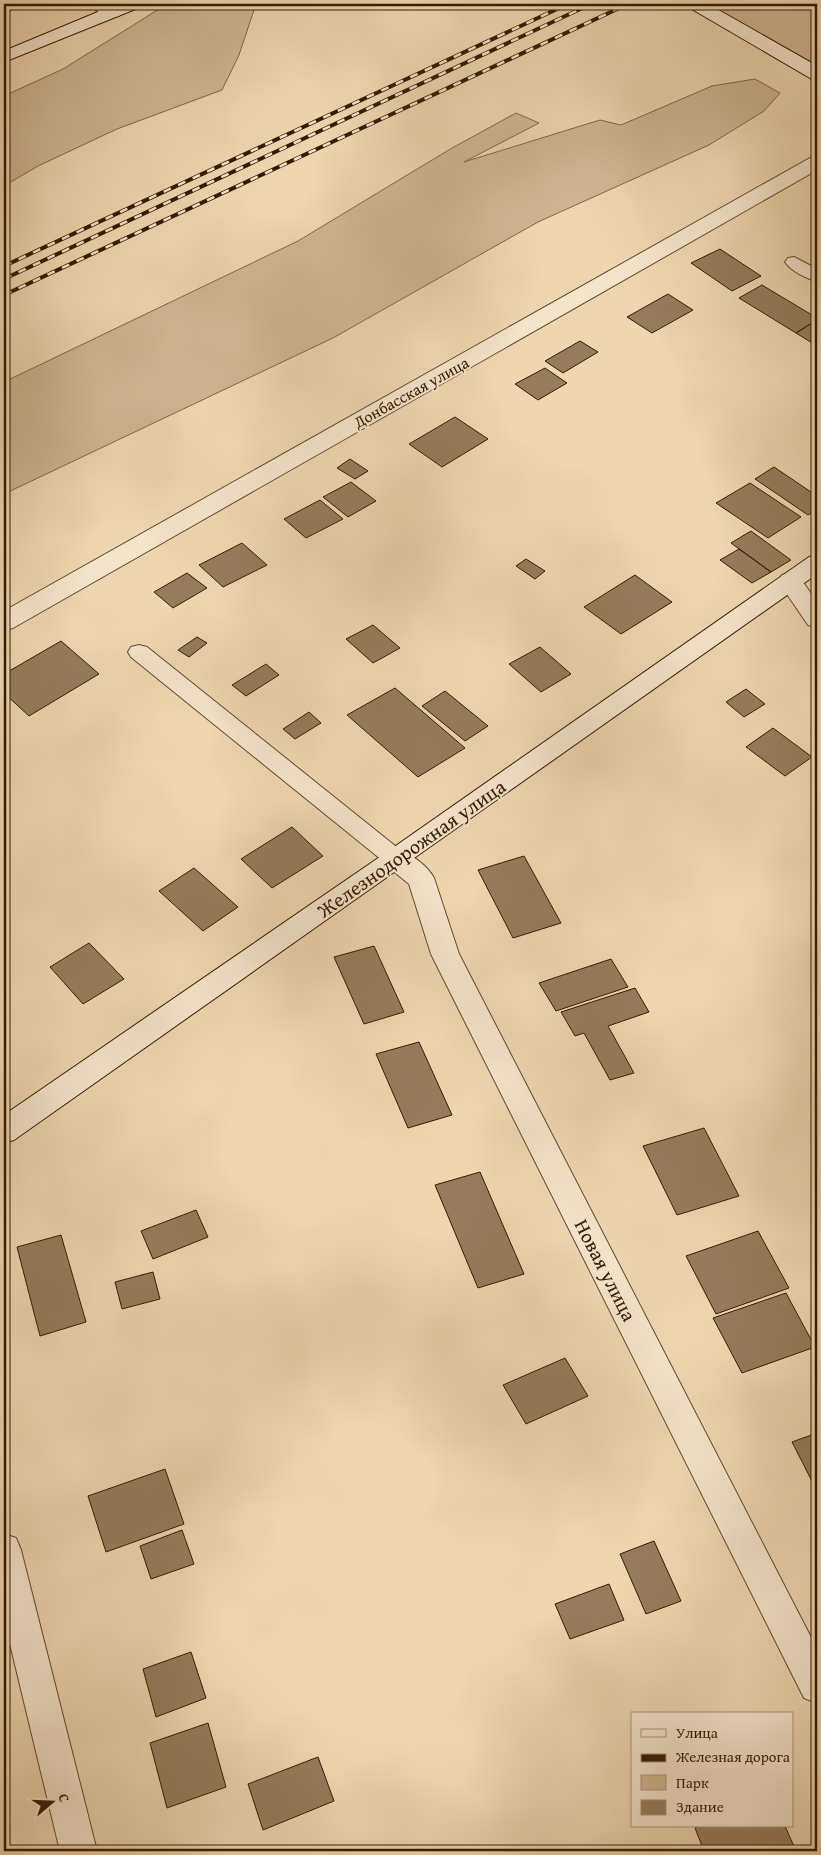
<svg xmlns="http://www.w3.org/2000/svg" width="821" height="1855" viewBox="0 0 821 1855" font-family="'Gentium Book Plus',serif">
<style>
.green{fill:#cfb692;stroke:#826849}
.building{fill:#957c5c;stroke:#351a00}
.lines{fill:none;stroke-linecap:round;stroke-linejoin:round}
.lane-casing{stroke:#63492c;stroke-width:2}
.street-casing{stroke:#63492c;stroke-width:2}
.secondary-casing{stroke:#351a00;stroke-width:2}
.lane{fill:#f4e4cc;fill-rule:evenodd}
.street{fill:#f4e4cc;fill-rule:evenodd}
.secondary{fill:#f4e4cc;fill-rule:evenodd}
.rail-casing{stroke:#351a00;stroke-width:4}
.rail{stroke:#f4e4cc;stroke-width:2.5;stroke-dasharray:8;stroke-linecap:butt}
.labels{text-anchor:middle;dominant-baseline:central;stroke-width:4;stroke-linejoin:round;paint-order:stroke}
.far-street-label{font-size:16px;fill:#351a00;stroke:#f4e4cc}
.street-label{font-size:20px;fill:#351a00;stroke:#f4e4cc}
</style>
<rect width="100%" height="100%" fill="#eed6b0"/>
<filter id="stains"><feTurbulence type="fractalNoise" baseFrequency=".004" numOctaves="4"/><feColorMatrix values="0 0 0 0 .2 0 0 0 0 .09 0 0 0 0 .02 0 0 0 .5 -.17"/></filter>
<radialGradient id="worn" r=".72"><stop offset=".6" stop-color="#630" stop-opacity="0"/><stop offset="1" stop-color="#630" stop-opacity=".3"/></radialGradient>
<path class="green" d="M173,4H250L255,7L239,55L222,90L117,129L38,166L4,186V96L63,69L159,9Z
M707,4H817V65Z
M755,79L780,93L764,111L709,145L538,222L333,338L4,494V382L298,241L452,148L516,113L539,123L464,162L600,120L621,125L712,86Z"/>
<path class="building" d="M720,249L761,276L732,291L691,263Z
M762,285L817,318V320L796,333L739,298Z
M668,294L693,310L652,333L627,317Z
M817,320V346L796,333Z
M580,341L598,352L563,373L545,361Z
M545,368L567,383L538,400L515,384Z
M455,417L488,439L442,467L409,444Z
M350,459L368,471L355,479L337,468Z
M774,467L817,496V510L808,515L755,479Z
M351,482L376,501L348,517L323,497Z
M750,483L801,517L768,538L716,503Z
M320,500L343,519L306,538L284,519Z
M751,531L791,560L771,572L731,543Z
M242,543L267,565L223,587L199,565Z
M739,549L771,572L752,583L720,560Z
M526,559L545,571L535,579L516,566Z
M187,573L207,588L173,608L154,592Z
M635,575L672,602L621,634L584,607Z
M373,625L400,648L373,663L346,639Z
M197,637L207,643L189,657L178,650Z
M61,641L99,674L29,716L4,693V674Z
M540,647L571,674L541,692L509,664Z
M266,664L279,675L246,696L232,685Z
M395,688L465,748L418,777L347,715Z
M746,689L765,704L744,717L726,702Z
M445,691L488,726L465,741L422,706Z
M309,712L321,723L295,739L283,729Z
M773,728L812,757L785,776L746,747Z
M292,827L323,856L272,888L241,859Z
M524,856L561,923L513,938L478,870Z
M194,868L238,907L203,931L159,891Z
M89,943L124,979L83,1004L50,967Z
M374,946L404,1012L364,1024L334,957Z
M611,959L628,987L556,1011L539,983Z
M635,988L649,1012L608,1026L634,1073L610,1080L584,1033L575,1036L561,1012Z
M419,1042L452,1115L408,1128L376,1054Z
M704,1128L739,1196L677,1215L643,1146Z
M480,1172L524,1274L478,1288L435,1185Z
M196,1210L208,1237L153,1259L141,1231Z
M758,1231L789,1288L716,1314L686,1256Z
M61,1235L86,1322L40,1336L17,1247Z
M153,1272L160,1299L122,1309L115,1282Z
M786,1293L815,1347L742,1373L713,1318Z
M565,1358L588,1396L526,1424L503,1385Z
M817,1433V1491L792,1442Z
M165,1469L184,1524L106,1552L88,1496Z
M182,1530L194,1564L151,1579L140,1546Z
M654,1541L681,1601L646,1614L620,1554Z
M609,1584L624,1620L570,1639L555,1604Z
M191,1652L206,1698L156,1717L143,1669Z
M208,1723L226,1787L167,1808L150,1743Z
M318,1757L334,1801L263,1830L248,1784Z
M699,1826H785L796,1851H704L695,1828Z"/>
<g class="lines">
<g class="lane-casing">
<path id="lane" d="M794,257L817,269V281C807,279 791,271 785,262L788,258Z
M139,645L147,647L404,853L408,859L404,865L396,868L388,865L131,657L128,652L131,647Z"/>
</g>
<g class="street-casing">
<path id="street" d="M90,4H112L122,12L119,16C109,18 96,13 90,4Z
M817,156V170L13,628L4,630V611L810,158Z
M790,573L798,575L817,602V627L808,625L778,581L782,575Z
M396,849C410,853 427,865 434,878L459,954L817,1649V1703L804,1698L431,954L409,884L387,866L383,859L387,852Z
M4,1534L16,1538L21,1550L97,1851H60L4,1619Z"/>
</g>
<g class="secondary-casing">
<path id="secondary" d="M117,4H141L138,8L4,62V51Z
M687,4H708L817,66V80L810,78L690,8Z
M817,555V574L14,1140L4,1143V1115L387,852L809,557Z"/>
</g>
<use href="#lane" class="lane"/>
<use href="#street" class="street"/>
<use href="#secondary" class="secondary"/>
<g class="rail-casing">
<path id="rail" d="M4,266L568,4
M4,279L591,4
M4,295L628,4"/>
</g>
<use href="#rail" class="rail"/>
</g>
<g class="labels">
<g class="far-street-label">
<text transform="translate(411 392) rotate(-29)">Донбасская улица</text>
</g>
<g class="street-label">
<text transform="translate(411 848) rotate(-35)">Железнодорожная улица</text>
<text transform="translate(606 1270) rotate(63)">Новая улица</text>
</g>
</g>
<rect width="821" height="1855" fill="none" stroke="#eed6b0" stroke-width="20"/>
<rect x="5" y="5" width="811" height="1845" fill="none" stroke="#351a00" stroke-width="2.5"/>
<rect x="10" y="10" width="801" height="1835" fill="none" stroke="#351a00"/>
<rect x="631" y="1712" width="162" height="115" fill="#f4e4cc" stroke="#a8937a"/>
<rect x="641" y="1729" width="25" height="8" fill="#f4e4cc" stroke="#a8937a"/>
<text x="676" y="1738" font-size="15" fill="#351a00">Улица</text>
<rect x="641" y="1754" width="25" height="8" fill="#351a00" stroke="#a8937a"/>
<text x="676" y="1762" font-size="15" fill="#351a00">Железная дорога</text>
<rect x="641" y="1775" width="25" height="15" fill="#cfb692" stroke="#a8937a"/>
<text x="676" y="1788" font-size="15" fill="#351a00">Парк</text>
<rect x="641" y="1800" width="25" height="15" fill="#957c5c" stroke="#a8937a"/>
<text x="676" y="1812" font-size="15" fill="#351a00">Здание</text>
<g transform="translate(52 1802) rotate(71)" stroke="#f4e4cc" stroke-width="4" paint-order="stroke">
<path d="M0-4L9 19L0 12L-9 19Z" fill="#351a00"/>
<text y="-8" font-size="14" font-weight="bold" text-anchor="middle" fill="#351a00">С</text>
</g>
<rect width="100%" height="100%" filter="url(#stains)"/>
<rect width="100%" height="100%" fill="url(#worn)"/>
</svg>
